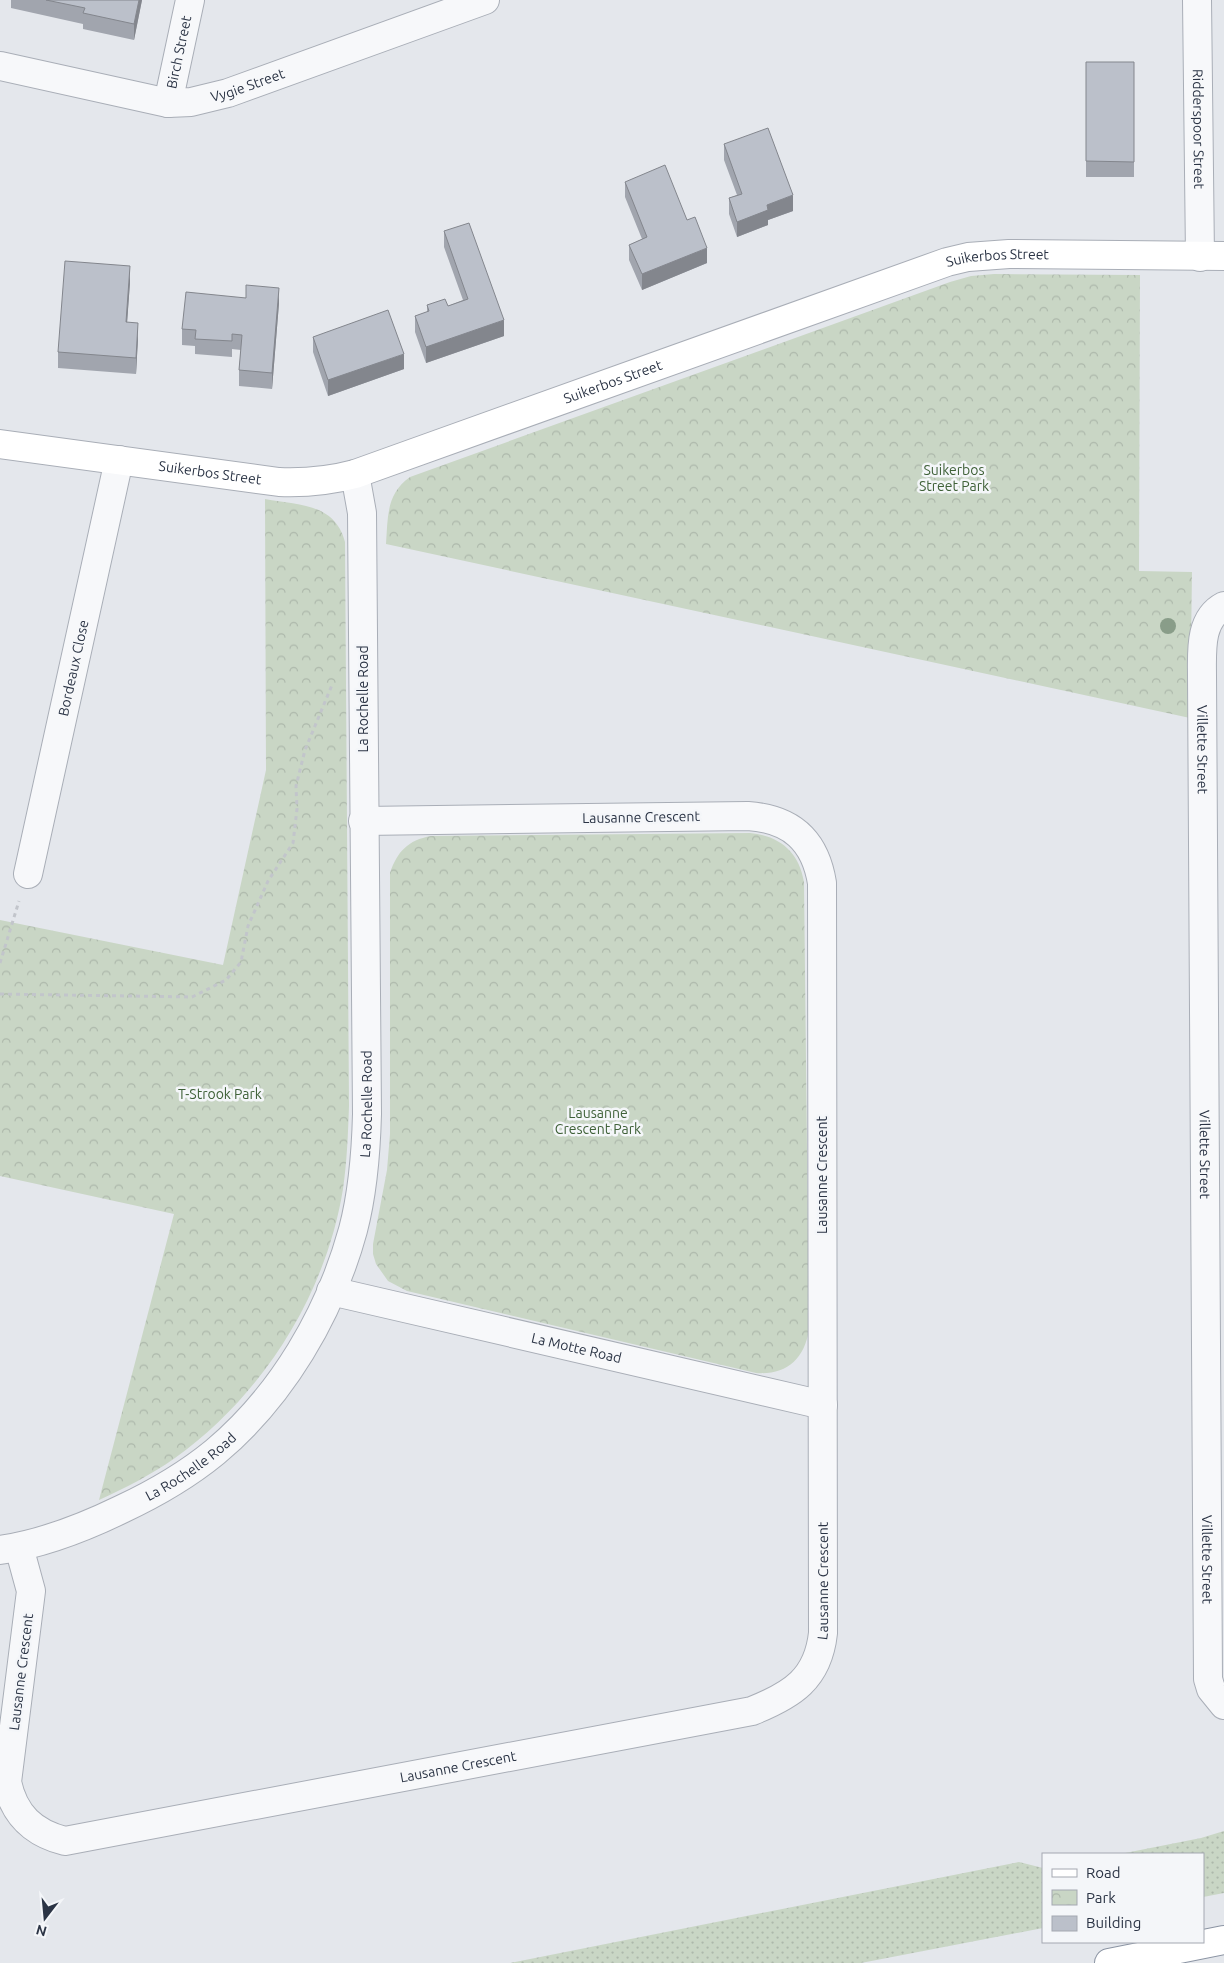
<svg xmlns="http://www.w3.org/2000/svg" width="1224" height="1963" viewBox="0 0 1224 1963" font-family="Ubuntu,sans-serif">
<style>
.grass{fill:url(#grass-dots)}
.park{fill:url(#park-crowns)}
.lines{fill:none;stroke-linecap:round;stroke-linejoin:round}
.street-casing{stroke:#a9aeb7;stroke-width:30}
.secondary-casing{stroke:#a9aeb7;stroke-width:30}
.highway-casing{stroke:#8b94a3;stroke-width:30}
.path{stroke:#c2c5cb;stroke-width:3;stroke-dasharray:4 4;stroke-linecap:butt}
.street{stroke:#f7f8fa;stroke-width:28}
.secondary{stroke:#fff;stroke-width:28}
.highway{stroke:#fff;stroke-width:28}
.tree{fill:#899d89}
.wall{fill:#a1a5ae}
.shaded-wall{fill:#83868d}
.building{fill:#bbc0ca;stroke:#83868d}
.labels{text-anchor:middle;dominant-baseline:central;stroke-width:5;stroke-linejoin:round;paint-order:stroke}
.street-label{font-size:14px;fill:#2b3445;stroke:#f4f6f9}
.park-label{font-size:14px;fill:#3f6138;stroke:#f4f6f9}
</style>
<defs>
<pattern id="grass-dots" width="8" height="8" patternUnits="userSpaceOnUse" patternTransform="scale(1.25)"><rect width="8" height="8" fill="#c9d6c5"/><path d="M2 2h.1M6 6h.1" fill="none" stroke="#adb8ab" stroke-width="1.8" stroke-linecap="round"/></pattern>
<pattern id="park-crowns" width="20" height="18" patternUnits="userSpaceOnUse" patternTransform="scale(1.25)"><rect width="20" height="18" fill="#c9d6c5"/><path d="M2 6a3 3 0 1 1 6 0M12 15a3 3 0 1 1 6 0" fill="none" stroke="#adb8ab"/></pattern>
</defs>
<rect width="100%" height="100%" fill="#e4e7ec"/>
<path class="grass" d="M1224,1831V1893L1203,1897V1854H1120L1201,1838Z
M1019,1862L1043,1868V1928L861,1963H510Z"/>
<path class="park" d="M994,274L1140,275L1139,571L1192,572L1190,718L386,544C388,517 386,494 410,477L950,282L971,276Z
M265,499C298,505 335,503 345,542L349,1106C348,1134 347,1162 343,1189C326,1295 262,1396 175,1458C151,1475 125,1488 99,1500L174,1214L0,1176V920L223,965L266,770Z
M750,833C780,836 799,852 804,882L809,1330C804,1360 786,1375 756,1373L407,1291L388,1281L376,1264L373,1254V1244L387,1170L390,1134V873C397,852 408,840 431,836Z"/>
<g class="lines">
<g class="street-casing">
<g id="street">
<path id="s1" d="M1197,0L1200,257"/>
<path id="s2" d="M0,66L168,103L191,102L228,93L485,0"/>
<path id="s3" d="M168,103L190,0"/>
<path id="s4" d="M1224,606C1199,619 1202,652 1202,676L1208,1679L1211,1689L1224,1705"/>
<path id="s5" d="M28,874L119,460"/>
<path id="s6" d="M331,1291L823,1405"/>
<path id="s7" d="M19,1547L31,1591L7,1782C14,1815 33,1833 65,1841L752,1711C792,1695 818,1679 823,1633L822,883C815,840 791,819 748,816L363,821"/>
<path id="s8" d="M0,1550C42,1544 83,1528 122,1509C154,1494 187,1475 215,1452C282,1396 330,1314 353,1230C363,1192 366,1153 367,1114L362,513L355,474"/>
</g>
</g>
<g class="secondary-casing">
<g id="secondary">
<path id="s9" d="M0,444L279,482C306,483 329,481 355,474L947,262L968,257L1009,254L1224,256"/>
</g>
</g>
<g class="highway-casing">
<path id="highway" d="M1109,1963L1224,1940"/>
</g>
<path class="path" d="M0,963L19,901
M0,994L192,997L226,980L241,962L248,926L268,881L293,843L297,809L296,786L305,750L332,685"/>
<use href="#street" class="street"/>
<use href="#secondary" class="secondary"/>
<use href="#highway" class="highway"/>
</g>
<circle class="tree" cx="1168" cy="626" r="8"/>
<path class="wall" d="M11,0H142L134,40L83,29V24L11,8Z
M1086,62H1134V177H1086Z
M724,144L793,211L768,220V225L737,237L729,214V198L737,195L724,160Z
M625,182L707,263L642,290L629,260V245L642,239L625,197Z
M444,231L504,336L426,363L415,332V316L427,312V305L448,306L463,300L444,247Z
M130,282L127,322L138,338L136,374L58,368V352Z
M279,303L272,389L239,386V370L241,350L232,349V357L195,354V346L182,345V329Z
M313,337L404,369L328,396L313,352Z"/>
<path class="shaded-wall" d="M139,0H142L134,40V24Z
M793,195V211L768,220V225L737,237V222L767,205Z
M707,248V263L642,290V274Z
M130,266V282L126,338V322Z
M279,288V303L272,389V373Z
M504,320V336L426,363V347Z
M138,323V338L136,374V358Z
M404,354V369L328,396V380Z"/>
<path class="building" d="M46,0H139L134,24L83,13L85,8Z
M1086,62H1134V162L1086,161Z
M768,128L793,195L767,205L768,210L737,222L729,198L742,194L724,144Z
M665,165L687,220L695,217L707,248L642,274L629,245L647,237L625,182Z
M469,223L504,320L426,347L415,316L429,311L427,305L445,299L448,306L468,299L444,231Z
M65,261L130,266L126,322L138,323L136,358L58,352Z
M246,285L279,288L272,373L239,370L242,335L232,334V341L195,339L196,330L182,329L186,292L246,298Z
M388,310L404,354L328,380L313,337Z"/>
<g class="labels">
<g class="street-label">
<text stroke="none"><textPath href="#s3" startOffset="52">Birch Street</textPath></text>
<text stroke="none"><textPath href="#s2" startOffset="254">Vygie Street</textPath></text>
<text stroke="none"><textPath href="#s1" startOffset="129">Ridderspoor Street</textPath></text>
<text stroke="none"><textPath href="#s9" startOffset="1038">Suikerbos Street</textPath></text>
<text stroke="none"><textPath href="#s9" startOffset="632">Suikerbos Street</textPath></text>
<text stroke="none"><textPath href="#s9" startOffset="212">Suikerbos Street</textPath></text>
<text stroke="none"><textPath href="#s5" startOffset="211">Bordeaux Close</textPath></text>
<text transform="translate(363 699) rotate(-90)">La Rochelle Road</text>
<text stroke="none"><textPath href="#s4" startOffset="151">Villette Street</textPath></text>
<text transform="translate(641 817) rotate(-1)">Lausanne Crescent</text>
<text stroke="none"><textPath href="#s8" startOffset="631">La Rochelle Road</textPath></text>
<text stroke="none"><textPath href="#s4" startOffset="556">Villette Street</textPath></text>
<text transform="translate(822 1175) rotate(-90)">Lausanne Crescent</text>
<text stroke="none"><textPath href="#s6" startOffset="252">La Motte Road</textPath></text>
<text stroke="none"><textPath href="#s8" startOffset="210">La Rochelle Road</textPath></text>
<text stroke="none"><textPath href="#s4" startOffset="961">Villette Street</textPath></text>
<text stroke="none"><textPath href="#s7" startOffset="1190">Lausanne Crescent</textPath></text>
<text transform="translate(21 1672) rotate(-83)">Lausanne Crescent</text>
<text stroke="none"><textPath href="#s7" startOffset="726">Lausanne Crescent</textPath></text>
</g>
<g class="park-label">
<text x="954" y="470">Suikerbos<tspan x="954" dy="16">Street Park</tspan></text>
<text x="220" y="1094">T-Strook Park</text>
<text x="598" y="1113">Lausanne<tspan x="598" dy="16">Crescent Park</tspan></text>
</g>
</g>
<rect x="1042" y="1853" width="162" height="90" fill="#f4f6f9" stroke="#a4a8b1"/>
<rect x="1052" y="1869" width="25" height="8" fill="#ffffff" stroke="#a4a8b1"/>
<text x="1086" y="1878" font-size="15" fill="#2b3445">Road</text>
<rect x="1052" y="1890" width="25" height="15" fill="url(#park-crowns)" stroke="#a4a8b1"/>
<text x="1086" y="1903" font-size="15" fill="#2b3445">Park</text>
<rect x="1052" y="1916" width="25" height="15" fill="#bbc0ca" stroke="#a4a8b1"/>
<text x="1086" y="1928" font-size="15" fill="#2b3445">Building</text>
<g transform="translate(45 1918) rotate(196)" stroke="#f4f6f9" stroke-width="4" paint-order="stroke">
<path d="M0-4L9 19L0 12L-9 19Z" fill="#2b3445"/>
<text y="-8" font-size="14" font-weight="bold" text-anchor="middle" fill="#2b3445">N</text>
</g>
</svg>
